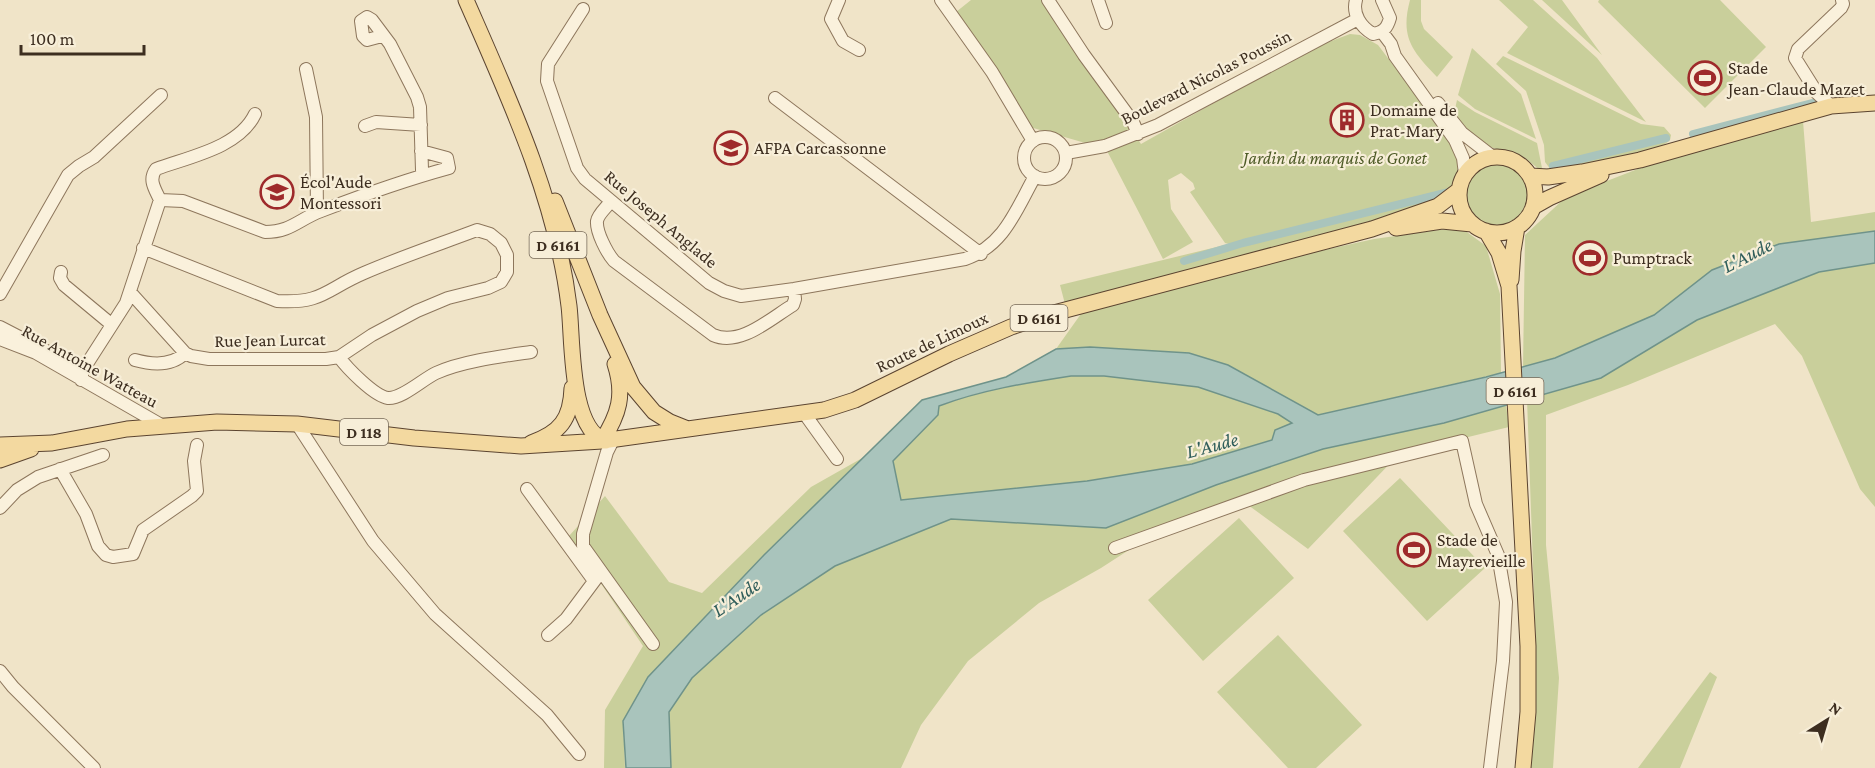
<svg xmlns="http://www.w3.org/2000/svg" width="1875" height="768" viewBox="0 0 1875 768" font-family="'Crimson Pro',serif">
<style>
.green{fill:#c9cf9b}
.water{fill:#a9c4bc;stroke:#6f938a;stroke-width:1.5;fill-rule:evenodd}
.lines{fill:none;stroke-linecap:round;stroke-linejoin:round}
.canal{stroke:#a9c4bc;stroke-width:8}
.minor-casing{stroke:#8d765c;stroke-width:14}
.major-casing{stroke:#5b4430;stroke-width:17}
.minor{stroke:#faf1dc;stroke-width:12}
.major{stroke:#f3d9a0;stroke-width:15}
.labels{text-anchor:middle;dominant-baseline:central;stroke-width:4.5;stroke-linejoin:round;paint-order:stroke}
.shield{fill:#f7eed8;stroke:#756857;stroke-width:1.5}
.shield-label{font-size:16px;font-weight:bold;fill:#3d2e20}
.poi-label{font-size:18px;fill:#3d2e20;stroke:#f7eed8;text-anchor:start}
.street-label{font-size:18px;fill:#3d2e20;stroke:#f7eed8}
.park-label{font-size:18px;font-style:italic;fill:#4d5a26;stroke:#f7eed8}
.water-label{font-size:20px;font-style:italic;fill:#2f5d5a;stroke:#f7eed8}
</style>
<rect width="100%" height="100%" fill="#f0e4c8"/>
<path class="green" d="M971,0H1044L1141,144L1310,49L1350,34L1360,35L1378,45L1448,137L1461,162L1460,172L1455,184L1429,208L1065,304L1060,285L1229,244L1225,243L1190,192L1195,189L1193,183L1181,173L1168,180L1171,209L1193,242L1163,259L1106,149L1016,123L956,12Z
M1410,0H1421V21L1424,29L1453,57L1437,77C1412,51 1400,37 1410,0Z
M1499,0H1533L1597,58L1646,122L1507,53L1528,27Z
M1542,0H1562L1602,55Z
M1599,0H1720L1766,47L1705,108L1598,2Z
M1472,48L1521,94L1536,139L1475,109L1458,95Z
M1503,56L1641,124L1664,127L1671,135L1670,140C1654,157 1577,165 1551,170L1545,162L1544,145L1526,91L1496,64Z
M1457,100L1475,112L1537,143L1542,168L1540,170L1525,158L1487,146L1475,138L1454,114Z
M1803,121L1811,222L1875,212V231L1779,244L1712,270L1654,315L1555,358L1523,367L1525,235L1566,197L1653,163Z
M1464 196a33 33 0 1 1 66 0a33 33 0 1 1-66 0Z
M1460,227L1486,246L1500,294L1501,373L1318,415L1228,365L1189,353L1090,347L1056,349L1083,311L1288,258L1374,239Z
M1875,263V507L1860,489L1802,356L1775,324L1628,385L1546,415V545L1559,678L1553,768H1530L1536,650L1527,399L1601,378L1697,320L1819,272Z
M1071,376H1104L1198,387L1278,414L1293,423L1272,440L1192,464L1087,481L901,500L893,461L938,415V406C981,390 1026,383 1071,376Z
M1506,405L1509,427L1399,454L1308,549L1244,502L1149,537L1101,568L1039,603L968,661L921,725L901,768H671L669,712L692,678L761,615L835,566L951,519L1106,528L1216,485L1323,449L1444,423Z
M864,457L764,555L648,677L623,721L625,768H604L605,710L643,646L569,536L605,496L669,582L702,593L811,487Z
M1400,478L1485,568L1427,621L1343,531Z
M1239,518L1294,578L1203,661L1148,600Z
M1278,635L1362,725L1316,768H1288L1217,692Z
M1710,672L1717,677L1680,768H1638Z"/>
<path class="water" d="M1875,231V263L1819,272L1697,320L1601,378L1444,423L1323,449L1216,485L1106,528L951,519L835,566L761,615L692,678L669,712L671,768H626L623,721L648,677L764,555L922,400L1006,377L1056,349L1090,347L1189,353L1228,365L1318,415L1486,377L1555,358L1654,315L1712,270L1779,244ZM1071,376H1104L1198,387L1278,414L1292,423L1275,430L1272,440L1192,464L1087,481L901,500L893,461L938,415L939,406C981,390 1026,383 1071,376Z"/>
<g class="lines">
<path class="canal" d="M1693,134L1816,102
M1553,166L1666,138
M1184,261L1243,243L1449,192"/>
<g class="minor-casing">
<path id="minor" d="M839,0L831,19L843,41L859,50
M941,0L992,72L1033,141
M1048,0L1084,55L1133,122L1138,134
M1098,0L1106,23
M1356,0C1352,14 1361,27 1373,34C1383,32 1387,29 1390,18L1382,0
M583,9L548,64L547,81L577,168L585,179L709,283L724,291L741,296L794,289L965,259C1004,246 1016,210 1035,176
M1382,32L1391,44L1395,56L1455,140L1463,158L1465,174
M382,36L367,40L363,36L361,21L367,17L372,20L390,44L417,97L420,107L422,170L424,175
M306,69L316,117L317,212
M775,98L981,254
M1438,103L1462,133L1493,157
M1831,106L1817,93L1795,58L1798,49L1841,8L1843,4L1842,0
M365,126L376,122L421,125
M1024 158a21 21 0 1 1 42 0a21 21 0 1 1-42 0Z
M1066,153L1105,146L1158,125L1358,19
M160,200L183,201L265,232C291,232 299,219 321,211C363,195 405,180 449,168L447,158L421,151
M160,200C155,189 148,180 156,169C188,157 239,148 255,114
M611,201C607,207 598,214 597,221C596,232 607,253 614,261L713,335C740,347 770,319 793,305L795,299L794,289
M61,272L60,278L64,285L111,324
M130,292L185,353L191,356L209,359H326L339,357L372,335L417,311L448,298L488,288L501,282L507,272V255L501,243L490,234L477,230C440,244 401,257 364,273C326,289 323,304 277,301L143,248
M0,294L68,175L79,166L94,157L161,95
M0,327L83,370
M0,339L36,353L163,426
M339,357C347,368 374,396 388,398C402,399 423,379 436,373C462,361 503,356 531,352
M135,360C153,365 172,366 185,353
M81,380L83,370L126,303L160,200
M804,413L837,459
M297,424L373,541L435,614L547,715L579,754
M612,442L607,452L583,534V546L653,644
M60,469L86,514L98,546L106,555L113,557L133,554L143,530L192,496L197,491L194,461L197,445
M527,489L594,581
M0,508L17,490L38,477L103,455
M1115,548L1304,480L1462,441L1476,504L1498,555L1506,602L1503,661L1490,768
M548,635L566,619L598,576
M0,671L13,687L94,768"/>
</g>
<g class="major-casing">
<path id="major" d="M466,0C509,98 556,199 569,306C573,339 569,430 606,441
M1459 195a38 38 0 1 1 76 0a38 38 0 1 1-76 0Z
M1530,176L1548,177L1582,172L1640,160L1831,106L1875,103
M555,201L600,315L633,387L654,412L670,422L685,428
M1533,207L1549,198L1601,175
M1396,228L1442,221L1472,224
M1486,231L1499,253L1509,286L1528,646V712L1523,768
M1511,280L1513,251L1517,227
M602,441C619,414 625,395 615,364
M531,443C560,433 571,419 572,388
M0,445L52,443L127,429L217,422L297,424L414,438L521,446L602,441L824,410L855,400L949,354L1011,327L1054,313L1372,229L1438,206L1459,190
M0,460L31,449"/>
</g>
<use href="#minor" class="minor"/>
<use href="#major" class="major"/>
</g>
<defs>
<g id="stadium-ring" transform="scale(1.725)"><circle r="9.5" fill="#f7eed8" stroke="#9e2a2b" stroke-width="1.5"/><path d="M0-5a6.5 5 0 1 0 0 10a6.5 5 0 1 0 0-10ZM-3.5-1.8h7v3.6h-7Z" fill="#9e2a2b"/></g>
<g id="building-ring" transform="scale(1.725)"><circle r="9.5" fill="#f7eed8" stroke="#9e2a2b" stroke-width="1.5"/><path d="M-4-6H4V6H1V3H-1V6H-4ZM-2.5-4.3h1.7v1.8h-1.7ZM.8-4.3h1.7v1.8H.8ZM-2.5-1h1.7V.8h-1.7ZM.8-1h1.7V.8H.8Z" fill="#9e2a2b"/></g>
<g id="university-ring" transform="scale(1.725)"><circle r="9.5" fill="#f7eed8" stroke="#9e2a2b" stroke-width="1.5"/><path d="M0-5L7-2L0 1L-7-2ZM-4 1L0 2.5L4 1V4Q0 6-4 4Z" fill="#9e2a2b"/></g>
<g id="school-ring" transform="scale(1.725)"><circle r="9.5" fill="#f7eed8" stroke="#9e2a2b" stroke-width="1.5"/><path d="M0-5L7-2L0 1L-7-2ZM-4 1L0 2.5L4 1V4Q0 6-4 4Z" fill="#9e2a2b"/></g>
</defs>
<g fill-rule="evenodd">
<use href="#stadium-ring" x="1705" y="78"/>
<use href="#building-ring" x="1347" y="120"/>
<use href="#university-ring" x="731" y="148"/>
<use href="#school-ring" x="277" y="192"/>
<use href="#stadium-ring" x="1590" y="258"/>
<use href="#stadium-ring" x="1414" y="550"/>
</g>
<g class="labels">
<g class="shield">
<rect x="529.5" y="232" width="57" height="26" rx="4.5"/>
<rect x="1010.5" y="305" width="57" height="26" rx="4.5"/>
<rect x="1486.5" y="378" width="57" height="26" rx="4.5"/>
<rect x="340" y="419" width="48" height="26" rx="4.5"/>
</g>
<g class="shield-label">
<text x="558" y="245">D 6161</text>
<text x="1039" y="318">D 6161</text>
<text x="1515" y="391">D 6161</text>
<text x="364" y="432">D 118</text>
</g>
<g class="poi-label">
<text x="1728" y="68">Stade<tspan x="1728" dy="21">Jean-Claude Mazet</tspan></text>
<text x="1370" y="110">Domaine de<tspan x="1370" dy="21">Prat-Mary</tspan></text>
<text x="754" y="148">AFPA Carcassonne</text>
<text x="300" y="182">Écol'Aude<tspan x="300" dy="21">Montessori</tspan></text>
<text x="1613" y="258">Pumptrack</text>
<text x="1437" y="540">Stade de<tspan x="1437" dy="21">Mayrevieille</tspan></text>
</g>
<g class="street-label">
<text transform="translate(1206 77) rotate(-27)">Boulevard Nicolas Poussin</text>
<text transform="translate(661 219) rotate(40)">Rue Joseph Anglade</text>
<text transform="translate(270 340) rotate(-1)">Rue Jean Lurcat</text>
<text transform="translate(932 342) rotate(-25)">Route de Limoux</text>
<text transform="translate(90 366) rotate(29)">Rue Antoine Watteau</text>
</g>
<g class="park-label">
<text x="1335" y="158">Jardin du marquis de Gonet</text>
</g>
<g class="water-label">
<text transform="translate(1747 255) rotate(-27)">L'Aude</text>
<text transform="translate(1212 445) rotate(-15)">L'Aude</text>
<text transform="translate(736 597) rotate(-34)">L'Aude</text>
</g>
</g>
<g transform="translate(1827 720) rotate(37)" stroke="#f7eed8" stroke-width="4.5" paint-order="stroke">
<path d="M0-4.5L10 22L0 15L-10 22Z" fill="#3d2e20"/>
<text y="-9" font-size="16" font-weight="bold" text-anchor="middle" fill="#3d2e20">N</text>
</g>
<path d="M21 45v9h123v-9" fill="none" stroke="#3d2e20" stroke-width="3"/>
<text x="30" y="45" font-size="18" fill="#3d2e20" stroke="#f7eed8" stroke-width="4.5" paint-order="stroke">100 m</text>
</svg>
